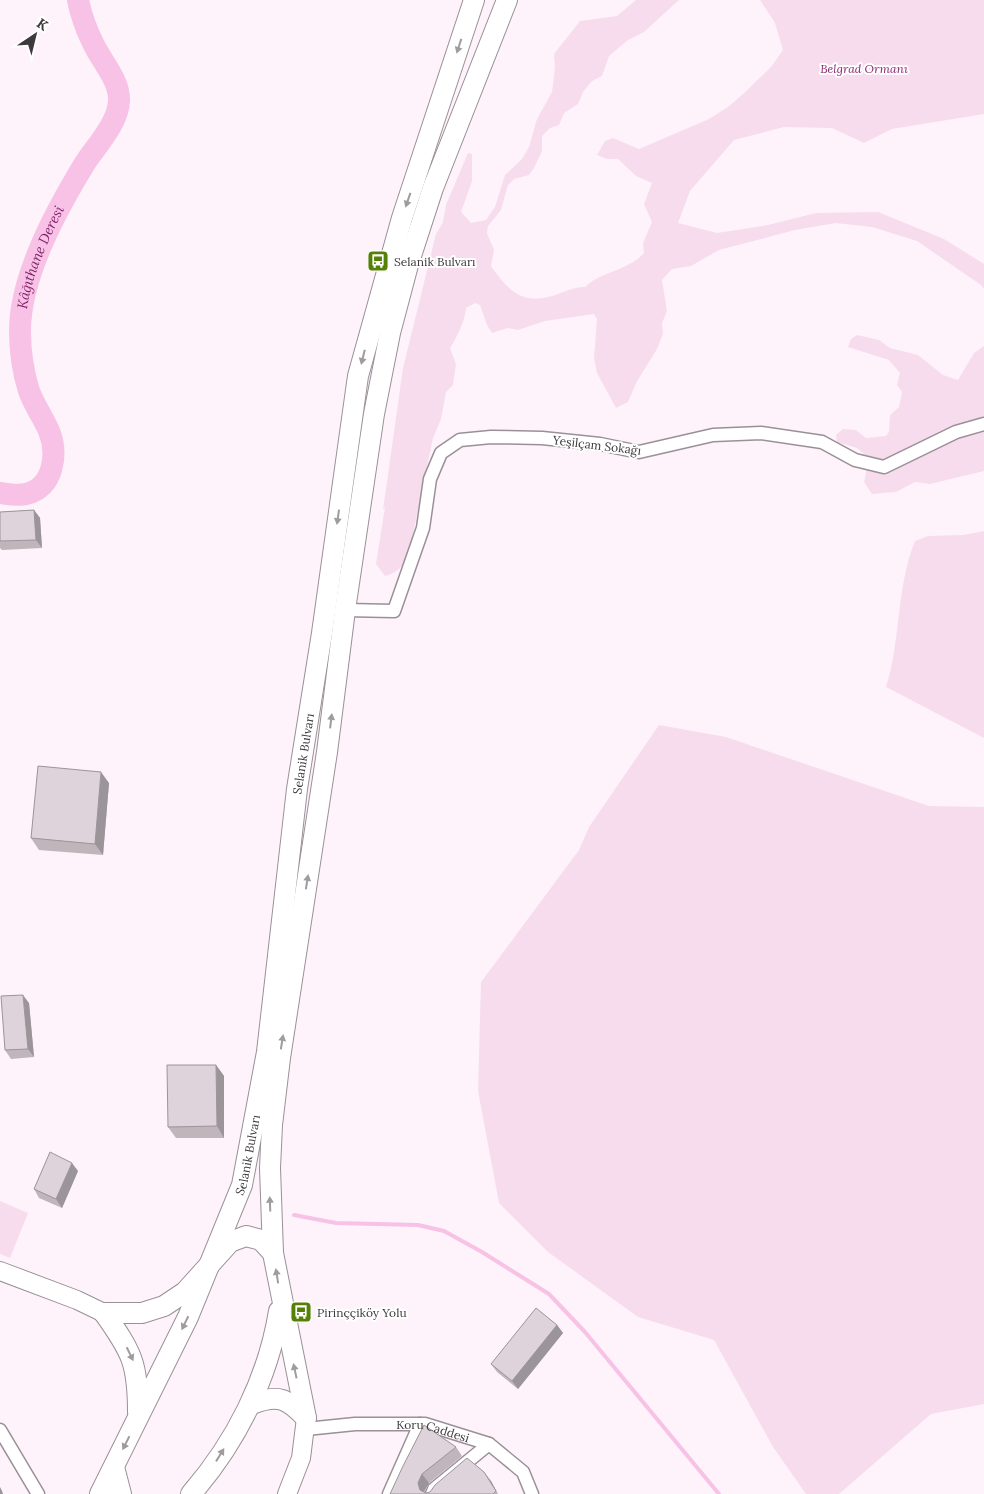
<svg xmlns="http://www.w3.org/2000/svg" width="984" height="1494" viewBox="0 0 984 1494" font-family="Lora,serif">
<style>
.green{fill:#f7dced}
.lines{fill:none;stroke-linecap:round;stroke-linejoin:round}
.stream{stroke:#f7c2e5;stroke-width:4}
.river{stroke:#f7c2e5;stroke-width:22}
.street-casing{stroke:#9a9097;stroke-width:15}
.secondary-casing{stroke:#9a9097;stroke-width:20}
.primary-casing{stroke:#9a9097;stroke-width:22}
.street{stroke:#fff;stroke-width:12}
.secondary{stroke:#fff;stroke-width:18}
.primary{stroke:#fff;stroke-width:20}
.wall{fill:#bfb5bb}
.shaded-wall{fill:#9b9499}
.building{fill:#ded3da;stroke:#9b9499}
.oneway{fill:#9e9c9e}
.labels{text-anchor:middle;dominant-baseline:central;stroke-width:4;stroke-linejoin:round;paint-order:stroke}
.park-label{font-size:12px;font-style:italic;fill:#8b2872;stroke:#fff}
.poi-label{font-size:12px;fill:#3d393c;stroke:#fff;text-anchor:start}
.street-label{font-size:12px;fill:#3d393c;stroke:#fff}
.water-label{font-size:14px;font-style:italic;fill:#7f1d68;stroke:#fff}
</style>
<rect width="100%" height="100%" fill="#fef3fa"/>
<path class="green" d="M636,0H679L644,32L628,40L609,56L602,76L592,81L583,92L578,104L564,113L559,125L550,128L542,136V151L534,168L529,175L514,179L508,185L501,210L488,226L487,233L494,250L491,266C506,287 519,304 548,297C561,294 571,287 585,287C602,271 628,271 644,253L643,243L652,222L644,204L652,183L636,176L618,159H607L597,155L605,141L613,138L639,149L709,119L728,107L743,94L771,67L783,50L775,23L760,0H984V114L892,129L864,143L832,128L784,127L734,140L690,191L678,223L717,233L768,225L816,213L878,212L944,239L984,264V289L981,285L917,241L872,227L836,223L795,230L719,250L691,266L672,269L662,280L667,311L662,323L663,334L657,349L636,383L628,402L616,408L597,373L594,358L597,319L594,314L545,321L518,330L508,328L492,333L487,325L480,305L475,303L466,308C465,321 457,337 450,348L456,364L453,385L446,392L441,419L433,438L409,553C403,566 399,572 385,576L376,564L385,507L383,510L403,368L436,234L443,222L446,205L468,153L472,154V181L461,212L471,223L486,220L495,207L505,175L522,159L529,147L537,119L552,92L555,67L554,54L580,21L617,16Z
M857,335L879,340L890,348L918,355L943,375L958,380L974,353L984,346V471L930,484L915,482L896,492L872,494L864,482L867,467L864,454L857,448L837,442L836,435L843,429L856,430L866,438L886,436L889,432L890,415L899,407L902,392L897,385L900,373L889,360L848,347L851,339Z
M984,531V738L886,687C901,640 896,588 915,541L928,536L963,535Z
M659,725L726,737L929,806L984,807V1404L931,1414L839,1494H806L773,1447L714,1340L638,1317L548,1252L499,1203L478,1091L481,982L579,850L589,827Z
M0,1201L28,1213L10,1258L0,1254Z"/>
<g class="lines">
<path class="stream" d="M294,1215L336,1223L418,1225L444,1231L482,1252L549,1294L585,1332L719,1494"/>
<path class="river" id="s1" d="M0,493C8,494 18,496 26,494C54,488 58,453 49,431C43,417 34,405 29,391C23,372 20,351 20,331C20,276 57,209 85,163C97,145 118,123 119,101C120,80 101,61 93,43C86,29 81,15 78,0"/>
<g class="street-casing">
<g id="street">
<path d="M345,610L394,611L423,528L430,479L441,453L460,440L491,437L542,438L600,444L639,452L713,435L761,433L822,442L855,460L884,467L956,432L984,424"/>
<path id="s2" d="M306,1429L355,1424H425L489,1444L523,1472L532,1494"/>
<path d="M0,1430L38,1494"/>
<path d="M389,1494L420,1424"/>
<path d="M432,1494L434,1489L489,1444"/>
</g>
</g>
<g class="secondary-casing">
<path id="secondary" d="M0,1271L77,1300L104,1313
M287,1494L301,1458L306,1418"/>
</g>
<g class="primary-casing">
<g id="primary">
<path d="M104,1313H142L164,1306L185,1292L230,1242L246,1236L261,1240L273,1253"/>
<path d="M104,1313C132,1352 138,1364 138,1412"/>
<path d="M252,1404C278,1394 287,1398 306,1418"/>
<path d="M306,1418L273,1253L270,1168L272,1125L280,1058L327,752L345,610L374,414L390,333L408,265L433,188L507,0"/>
<path d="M114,1467L121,1494"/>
<path id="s3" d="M100,1494L188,1317L242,1185L267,1052L297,789L322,633L358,376L402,218L474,0"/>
<path d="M191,1494C236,1442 268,1379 279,1311"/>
</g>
</g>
<use href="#street" class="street"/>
<use href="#secondary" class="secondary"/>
<use href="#primary" class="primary"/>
</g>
<path class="wall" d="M34,510L40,518L42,548L2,550L0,548V512Z
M109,783L103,855L39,850L31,838Z
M29,1003L34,1057L11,1059L5,1050Z
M216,1065L224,1076V1138H176L168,1127Z
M78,1171L62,1208L39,1198L34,1189Z
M557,1325L563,1333L518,1389L497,1372L491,1364Z
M456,1447L462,1456L429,1483L425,1492L426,1493L491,1481L498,1494H390Z"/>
<path class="shaded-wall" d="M34,510L40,518L42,548L36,540Z
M101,772L109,783L103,855L95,844Z
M23,995L29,1003L34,1057L28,1049Z
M216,1065L224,1076V1138L217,1126Z
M72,1163L78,1171L62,1208L56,1199Z
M557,1325L563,1333L518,1389L512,1381Z
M484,1472L491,1481L498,1494Z
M422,1474L429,1483L424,1491L425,1494L420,1490L418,1483Z
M0,1487L2,1491L3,1494H0Z"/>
<path class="building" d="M34,510L36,540L0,541V512Z
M38,766L101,772L95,844L31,838Z
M23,995L28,1049L5,1050L1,996Z
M167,1065H216L217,1126L168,1127Z
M50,1152L72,1163L56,1199L34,1189Z
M536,1308L557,1325L512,1381L491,1364Z
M424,1425L456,1447L422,1474L418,1483L420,1490L426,1493L430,1492L435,1485L467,1458L484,1472L496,1491L493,1494H390L403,1466Z"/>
<defs><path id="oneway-solid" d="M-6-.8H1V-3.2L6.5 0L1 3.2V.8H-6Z" transform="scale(1.25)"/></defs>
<g class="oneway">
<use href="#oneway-solid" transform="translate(459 46) rotate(108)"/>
<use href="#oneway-solid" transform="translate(408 200) rotate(109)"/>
<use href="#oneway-solid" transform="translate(363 357) rotate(104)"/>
<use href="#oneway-solid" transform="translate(338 517) rotate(98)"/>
<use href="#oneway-solid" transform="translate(331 721) rotate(-83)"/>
<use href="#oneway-solid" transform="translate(307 882) rotate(-81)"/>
<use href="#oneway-solid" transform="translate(282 1042) rotate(-81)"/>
<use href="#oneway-solid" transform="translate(270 1204) rotate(-92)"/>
<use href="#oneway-solid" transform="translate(277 1276) rotate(-99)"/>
<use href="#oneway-solid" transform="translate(185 1323) rotate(116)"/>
<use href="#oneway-solid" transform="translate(130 1354) rotate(64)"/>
<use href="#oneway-solid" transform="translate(295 1371) rotate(-102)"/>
<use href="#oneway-solid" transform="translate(126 1443) rotate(117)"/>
<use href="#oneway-solid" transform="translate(220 1455) rotate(-58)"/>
</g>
<defs>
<g id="bus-square" transform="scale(1.125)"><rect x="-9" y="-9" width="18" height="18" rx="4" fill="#558007" stroke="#fff"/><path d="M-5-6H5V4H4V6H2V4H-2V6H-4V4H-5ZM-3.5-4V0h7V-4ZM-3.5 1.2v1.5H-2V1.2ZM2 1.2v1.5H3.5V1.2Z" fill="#fff"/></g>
</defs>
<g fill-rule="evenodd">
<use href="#bus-square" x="378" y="261"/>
<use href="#bus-square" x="301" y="1312"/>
</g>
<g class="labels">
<g class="park-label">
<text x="864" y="68">Belgrad Ormanı</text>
</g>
<g class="poi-label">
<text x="394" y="261">Selanik Bulvarı</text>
<text x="317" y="1312">Pirinççiköy Yolu</text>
</g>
<g class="street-label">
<text transform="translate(597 445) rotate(7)">Yeşilçam Sokağı</text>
<text stroke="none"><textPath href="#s3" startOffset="776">Selanik Bulvarı</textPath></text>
<text stroke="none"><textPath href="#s3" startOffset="371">Selanik Bulvarı</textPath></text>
<text stroke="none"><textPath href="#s2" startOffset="128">Koru Caddesi</textPath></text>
</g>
<g class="water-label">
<text stroke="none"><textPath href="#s1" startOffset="285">Kâğıthane Deresi</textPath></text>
</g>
</g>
<g transform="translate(35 35) rotate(35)" stroke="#ffffff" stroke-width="4" paint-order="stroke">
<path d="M0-4L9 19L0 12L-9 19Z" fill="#3d393c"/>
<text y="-8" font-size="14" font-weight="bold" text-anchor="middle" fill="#3d393c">K</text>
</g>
</svg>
